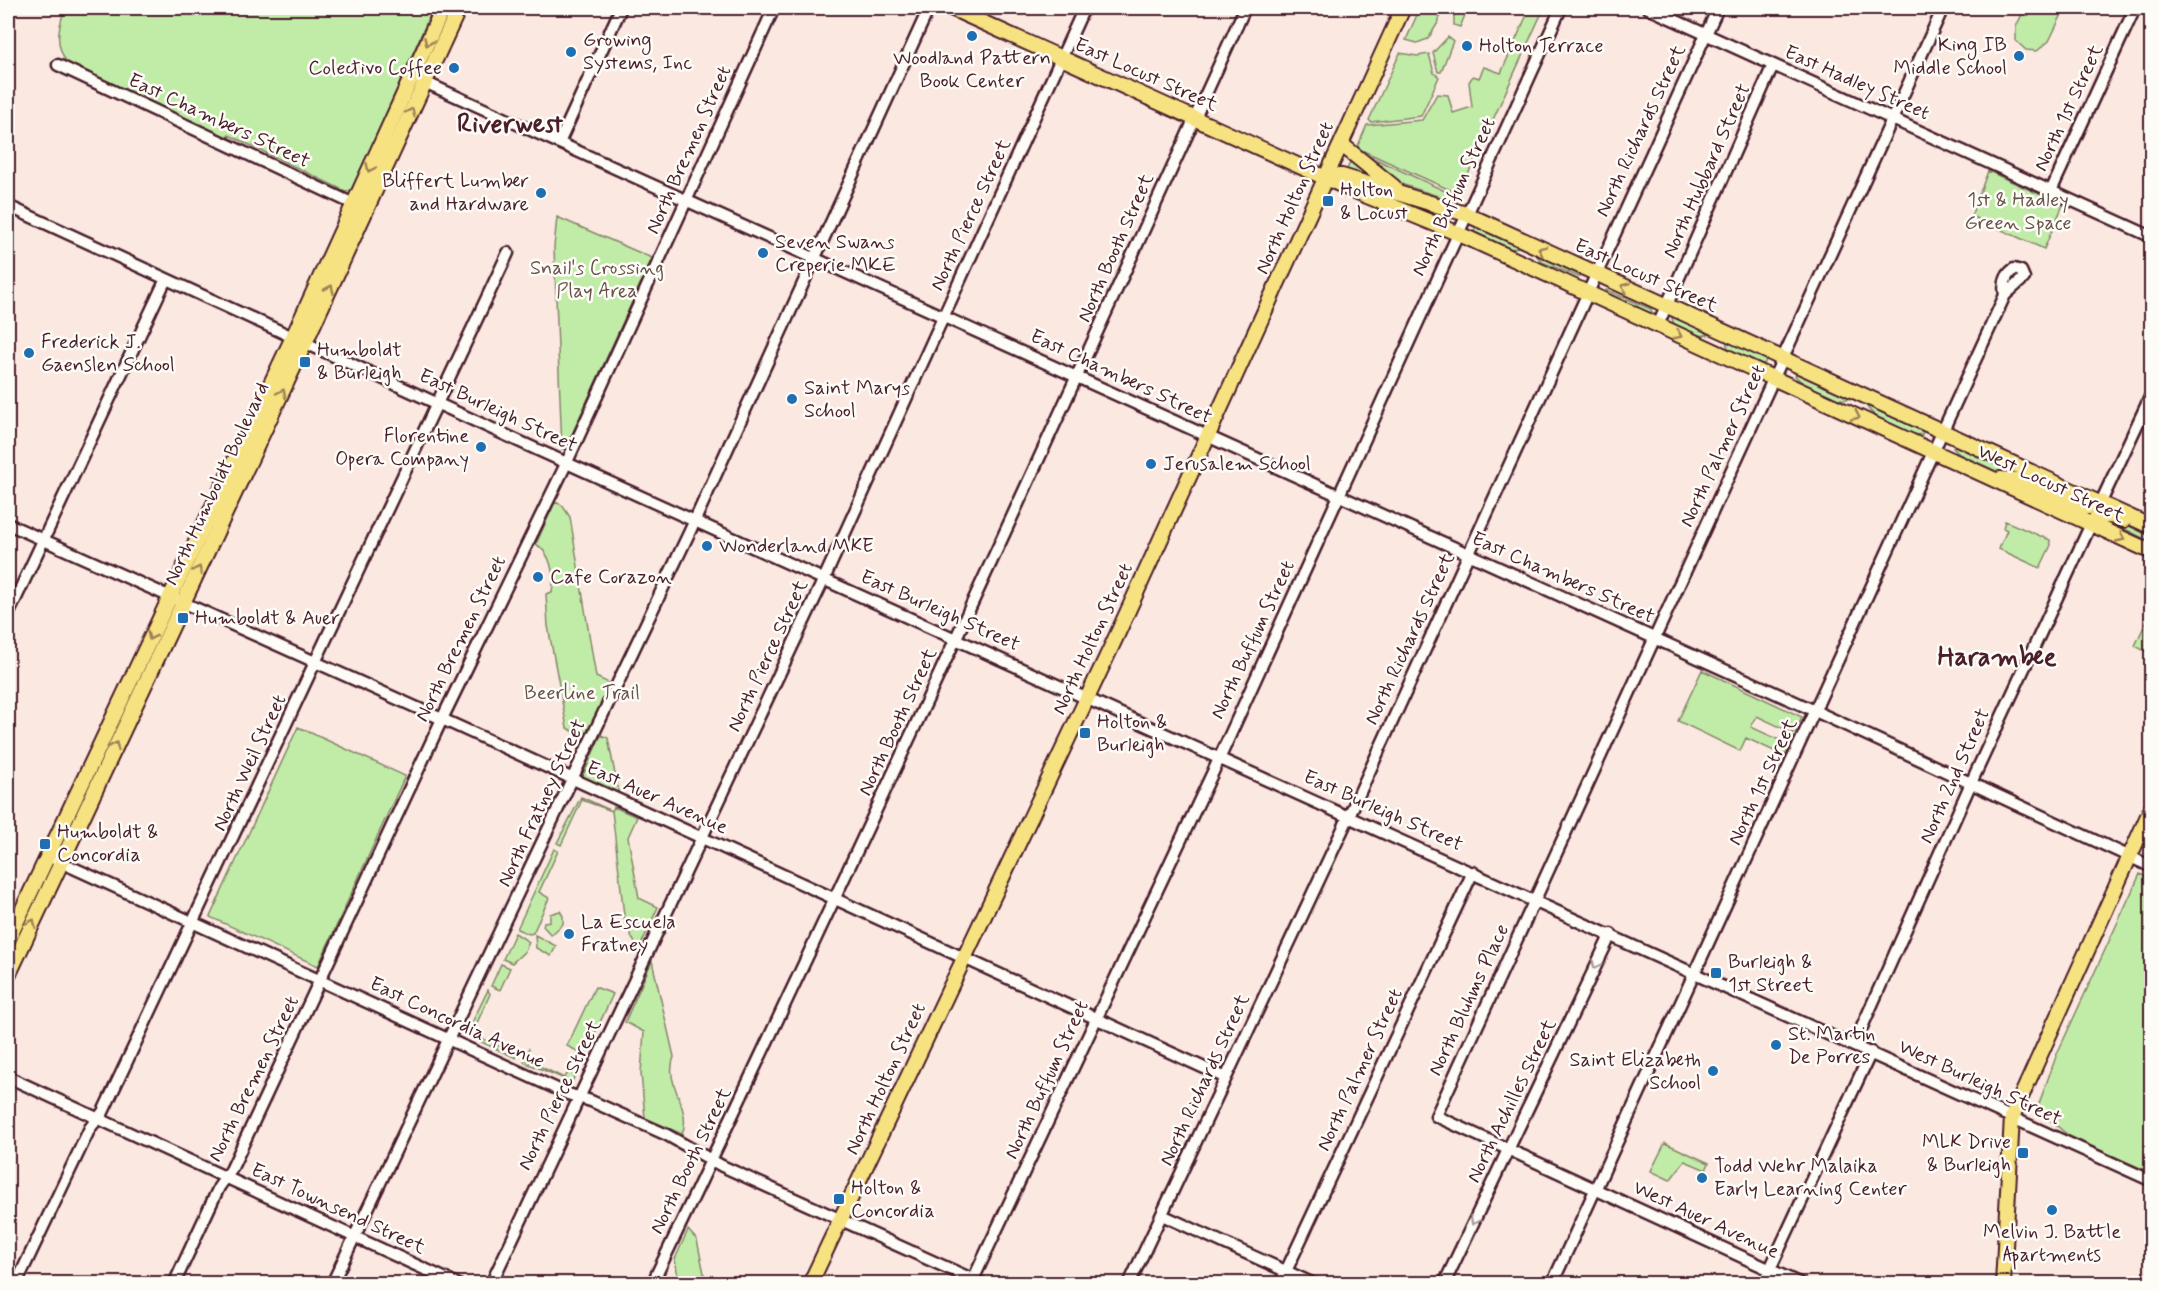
<svg xmlns="http://www.w3.org/2000/svg" width="2159" height="1291" viewBox="0 0 2159 1291" font-family="Mynerve,sans-serif">
<style>
.green{fill:#c1eca8;stroke:#86866a;stroke-width:1.5}
.lines{fill:none;stroke-linecap:round;stroke-linejoin:round}
.minor-casing{stroke:#4a1f2b;stroke-width:15}
.major-casing{stroke:#4a1f2b;stroke-width:18}
.minor{stroke:#fdfcf7;stroke-width:10}
.major{stroke:#f6e281;stroke-width:14}
.oneway{stroke:#a08056}
.oneway2{stroke:#ac999b}
.poi-dot{fill:#1f6fb2;stroke:#fdfcf7;stroke-width:2}
.labels{text-anchor:middle;dominant-baseline:central;stroke-width:5;stroke-linejoin:round;paint-order:stroke}
.poi-label{font-size:20px;fill:#4a1f2b;stroke:#fdfcf7;text-anchor:start}
.street-label{font-size:20px;fill:#4a1f2b;stroke:#fdfcf7}
.park-label{font-size:20px;fill:#68524a;stroke:#fdfcf7}
.district-label{font-size:26px;font-weight:bold;fill:#4a1f2b;stroke:#fdfcf7}
</style>
<rect width="100%" height="100%" fill="#fae8e1"/>
<filter id="ink" filterUnits="userSpaceOnUse"><feTurbulence type="fractalNoise" baseFrequency=".0167" numOctaves="2"/><feDisplacementMap in="SourceGraphic" scale="12" xChannelSelector="R" yChannelSelector="G"/><feConvolveMatrix kernelMatrix="1 2 1 2 8 2 1 2 1" color-interpolation-filters="sRGB"/></filter>
<g filter="url(#ink)">
<path class="green" d="M65,8H426L432,10L353,188L347,192L229,135L227,138L68,64C54,45 58,29 65,8Z
M1420,8H1440L1439,21L1428,39L1417,43L1406,40Z
M1454,8H1468L1460,27L1454,25Z
M1530,8H1544L1459,194L1357,148L1367,125L1422,120L1437,94L1448,95L1453,113L1472,107L1469,82L1473,76L1479,78L1484,67L1501,73Z
M2025,8H2065L2049,41L2037,51L2026,50L2016,41V27Z
M1448,37L1453,41L1441,72H1438L1433,53Z
M1400,53L1417,56L1429,54L1434,73L1439,77L1421,116L1371,122L1369,120Z
M1356,150L1458,197L1456,202L1401,184Z
M1351,161L1371,176V177L1346,171Z
M1988,171L2063,205L2044,249L1971,216Z
M1366,189L1438,212L1448,216L1447,219L1437,218Z
M557,217L652,258L567,445L562,449L554,247Z
M1476,227L1482,228L1520,246C1508,254 1483,242 1474,232Z
M1538,253L1581,274L1579,277L1542,262L1537,256Z
M1606,290L1651,309L1652,314L1610,298L1605,293Z
M1672,314L1711,331V334C1697,339 1670,331 1672,314Z
M1726,339L1761,354L1766,360L1764,364C1750,363 1725,355 1726,339Z
M1797,372L1847,393L1851,398C1837,404 1805,387 1795,376Z
M1874,406L1923,430L1922,435C1905,434 1876,421 1867,407Z
M1956,444L2079,497L2005,475L1959,454L1953,448Z
M555,502L562,505L570,517L596,677L611,684L585,738L567,728L548,626L546,594L552,592C555,575 551,553 536,544Z
M2117,520L2151,537V542L2111,522Z
M2005,521L2050,540L2051,545L2040,568L1999,549L2007,530L2003,528Z
M2151,611L2149,644L2151,654L2135,646Z
M1702,670L1802,717L1795,734L1757,716L1751,727L1790,745L1785,756L1746,738L1740,751L1678,721Z
M298,727L405,776L318,966L210,917Z
M601,735L608,738L619,795L586,780L583,775Z
M581,797L612,811L614,807L637,817L628,837L639,898L658,907L640,947L636,945L625,924L612,811L582,800L561,845L557,843Z
M554,849L558,851L539,892L549,898L533,933L529,934L517,929Z
M2140,874L2152,879L2151,1173L2069,1136L2037,1109L2057,1054Z
M560,911L563,916V924L551,935L543,926L544,922L550,921V914Z
M515,933L529,942L525,951L512,963L503,959Z
M535,935L556,946L551,956L536,948Z
M652,961L674,1057C663,1084 693,1108 682,1134L645,1118L641,1073L644,1032L625,1022Z
M501,964L510,968L500,990L491,986Z
M595,987L613,994L585,1055L567,1046Z
M488,990L490,994L472,1034L517,1054L516,1058L466,1035Z
M529,1048L527,1060L564,1078L569,1072L575,1075L572,1082L524,1062Z
M1665,1143L1709,1163L1706,1170L1685,1161L1670,1180L1651,1171Z
M688,1230L697,1240L706,1283H679L675,1259Z"/>
<g class="lines">
<g class="minor-casing">
<path id="minor" d="M1648,8L2152,237
M58,65L360,207
M420,80L1802,705L2152,867
M559,143L621,8
M2051,191L2135,8
M8,206L538,450L2152,1181
M1658,325L1773,65
M2101,502L2152,393
M8,524L442,719L1224,1077
M8,615L166,279
M56,860L568,1094L591,1101L667,1135L722,1166L983,1284
M1854,1045L1971,783L2091,524
M8,1077L457,1284
M1162,1215L1314,1284
M16,1284L90,1128L103,1112L508,253
M174,1284L219,1187L231,1170L442,719L567,462L774,8
M332,1284L690,531L929,8
M491,1284L824,579L1084,8
M652,1284C855,860 1051,435 1245,8
M971,1284L1220,757L1561,8
M1129,1284L1349,816L1718,8
M1280,1284L1473,872
M1444,1284L1611,934
M1552,1284L2005,295L2024,278L2021,271L2014,269C2005,275 2003,285 2005,295
M1763,1284L1871,1052
M1801,1284L1436,1116L1943,8"/>
</g>
<g class="major-casing">
<path id="major" d="M951,8L1350,189L1457,233L2152,552
M1341,144L1394,187
M1328,176H1342L1466,214L2152,527
M2000,479L2020,480L2078,507H2090L2101,502
M2091,524C2100,513 2112,515 2124,520
M8,940L293,337L443,8
M8,976L298,358L459,8
M810,1284L1116,637L1403,8
M2003,1284L2012,1117L2152,807"/>
</g>
<use href="#minor" class="minor"/>
<use href="#major" class="major"/>
</g>
<defs><path id="oneway-chevron" d="M-2-3.5L2.5 0L-2 3.5" fill="none" stroke-width="1.6" stroke-linecap="round" stroke-linejoin="round" transform="scale(1.5)"/></defs>
<g class="oneway">
<use href="#oneway-chevron" transform="translate(428 42) rotate(114)"/>
<use href="#oneway-chevron" transform="translate(411 112) rotate(-65)"/>
<use href="#oneway-chevron" transform="translate(370 168) rotate(115)"/>
<use href="#oneway-chevron" transform="translate(1542 250) rotate(-155)"/>
<use href="#oneway-chevron" transform="translate(1625 287) rotate(-156)"/>
<use href="#oneway-chevron" transform="translate(330 289) rotate(-66)"/>
<use href="#oneway-chevron" transform="translate(1678 335) rotate(25)"/>
<use href="#oneway-chevron" transform="translate(282 393) rotate(-65)"/>
<use href="#oneway-chevron" transform="translate(1856 416) rotate(25)"/>
<use href="#oneway-chevron" transform="translate(2121 538) rotate(25)"/>
<use href="#oneway-chevron" transform="translate(198 570) rotate(-65)"/>
<use href="#oneway-chevron" transform="translate(151 636) rotate(115)"/>
<use href="#oneway-chevron" transform="translate(115 746) rotate(-65)"/>
<use href="#oneway-chevron" transform="translate(32 923) rotate(-65)"/>
</g>
<g class="oneway2">
<use href="#oneway-chevron" transform="translate(1596 965) rotate(115)"/>
<use href="#oneway-chevron" transform="translate(1474 1221) rotate(115)"/>
</g>
</g>
<g class="poi-dot">
<circle cx="972" cy="36" r="6"/>
<circle cx="1467" cy="46" r="6"/>
<circle cx="571" cy="52" r="6"/>
<circle cx="2019" cy="56" r="6"/>
<circle cx="454" cy="68" r="6"/>
<circle cx="541" cy="193" r="6"/>
<rect x="1322" y="195" width="12" height="12" rx="3"/>
<circle cx="763" cy="253" r="6"/>
<circle cx="29" cy="353" r="6"/>
<rect x="299" y="356" width="12" height="12" rx="3"/>
<circle cx="792" cy="399" r="6"/>
<circle cx="481" cy="447" r="6"/>
<circle cx="1151" cy="464" r="6"/>
<circle cx="707" cy="546" r="6"/>
<circle cx="538" cy="577" r="6"/>
<rect x="177" y="612" width="12" height="12" rx="3"/>
<rect x="1079" y="727" width="12" height="12" rx="3"/>
<rect x="39" y="838" width="12" height="12" rx="3"/>
<circle cx="569" cy="934" r="6"/>
<rect x="1710" y="967" width="12" height="12" rx="3"/>
<circle cx="1776" cy="1045" r="6"/>
<circle cx="1713" cy="1071" r="6"/>
<rect x="2017" y="1147" width="12" height="12" rx="3"/>
<circle cx="1702" cy="1178" r="6"/>
<rect x="833" y="1193" width="12" height="12" rx="3"/>
<circle cx="2052" cy="1210" r="6"/>
</g>
<g class="labels">
<g class="poi-label">
<text x="583" y="40">Growing<tspan x="583" dy="23">Systems, Inc</tspan></text>
<text x="2007" y="45" text-anchor="end">King IB<tspan x="2007" dy="23">Middle School</tspan></text>
<text x="1479" y="46">Holton Terrace</text>
<text x="972" y="58" text-anchor="middle">Woodland Pattern<tspan x="972" dy="23">Book Center</tspan></text>
<text x="442" y="68" text-anchor="end">Colectivo Coffee</text>
<text x="529" y="181" text-anchor="end">Bliffert Lumber<tspan x="529" dy="23">and Hardware</tspan></text>
<text x="1340" y="190">Holton<tspan x="1340" dy="23">&amp; Locust</tspan></text>
<text x="775" y="242">Seven Swans<tspan x="775" dy="23">Creperie MKE</tspan></text>
<text x="41" y="342">Frederick J.<tspan x="41" dy="23">Gaenslen School</tspan></text>
<text x="317" y="350">Humboldt<tspan x="317" dy="23">&amp; Burleigh</tspan></text>
<text x="804" y="388">Saint Marys<tspan x="804" dy="23">School</tspan></text>
<text x="469" y="436" text-anchor="end">Florentine<tspan x="469" dy="23">Opera Company</tspan></text>
<text x="1163" y="464">Jerusalem School</text>
<text x="719" y="546">Wonderland MKE</text>
<text x="550" y="577">Cafe Corazon</text>
<text x="195" y="618">Humboldt &amp; Auer</text>
<text x="1097" y="722">Holton &amp;<tspan x="1097" dy="23">Burleigh</tspan></text>
<text x="57" y="832">Humboldt &amp;<tspan x="57" dy="23">Concordia</tspan></text>
<text x="581" y="922">La Escuela<tspan x="581" dy="23">Fratney</tspan></text>
<text x="1728" y="962">Burleigh &amp;<tspan x="1728" dy="23">1st Street</tspan></text>
<text x="1788" y="1034">St. Martin<tspan x="1788" dy="23">De Porres</tspan></text>
<text x="1701" y="1060" text-anchor="end">Saint Elizabeth<tspan x="1701" dy="23">School</tspan></text>
<text x="2011" y="1142" text-anchor="end">MLK Drive<tspan x="2011" dy="23">&amp; Burleigh</tspan></text>
<text x="1714" y="1166">Todd Wehr Malaika<tspan x="1714" dy="23">Early Learning Center</tspan></text>
<text x="851" y="1188">Holton &amp;<tspan x="851" dy="23">Concordia</tspan></text>
<text x="2052" y="1232" text-anchor="middle">Melvin J. Battle<tspan x="2052" dy="23">Apartments</tspan></text>
</g>
<g class="street-label">
<text transform="translate(1146 75) rotate(24)">East Locust Street</text>
<text transform="translate(1857 83) rotate(24)">East Hadley Street</text>
<text transform="translate(2069 108) rotate(-65)">North 1st Street</text>
<text transform="translate(219 121) rotate(25)">East Chambers Street</text>
<text transform="translate(1641 131) rotate(-65)">North Richards Street</text>
<text transform="translate(689 150) rotate(-66)">North Bremen Street</text>
<text transform="translate(1707 171) rotate(-66)">North Hubbard Street</text>
<text transform="translate(1454 197) rotate(-65)">North Buffum Street</text>
<text transform="translate(1295 198) rotate(-66)">North Holton Street</text>
<text transform="translate(971 215) rotate(-65)">North Pierce Street</text>
<text transform="translate(1116 248) rotate(-66)">North Booth Street</text>
<text transform="translate(1646 276) rotate(24)">East Locust Street</text>
<text transform="translate(1121 377) rotate(25)">East Chambers Street</text>
<text transform="translate(498 411) rotate(25)">East Burleigh Street</text>
<text transform="translate(1723 446) rotate(-65)">North Palmer Street</text>
<text transform="translate(217 484) rotate(-65)">North Humboldt Boulevard</text>
<text transform="translate(2051 484) rotate(25)">West Locust Street</text>
<text transform="translate(1563 578) rotate(24)">East Chambers Street</text>
<text transform="translate(940 611) rotate(24)">East Burleigh Street</text>
<text transform="translate(461 639) rotate(-64)">North Bremen Street</text>
<text transform="translate(1093 639) rotate(-65)">North Holton Street</text>
<text transform="translate(1410 639) rotate(-65)">North Richards Street</text>
<text transform="translate(1253 640) rotate(-65)">North Buffum Street</text>
<text transform="translate(768 656) rotate(-65)">North Pierce Street</text>
<text transform="translate(898 722) rotate(-65)">North Booth Street</text>
<text transform="translate(250 763) rotate(-65)">North Weil Street</text>
<text transform="translate(1955 776) rotate(-66)">North 2nd Street</text>
<text transform="translate(1763 782) rotate(-65)">North 1st Street</text>
<text transform="translate(657 798) rotate(24)">East Auer Avenue</text>
<text transform="translate(542 803) rotate(-65)">North Fratney Street</text>
<text transform="translate(1383 811) rotate(24)">East Burleigh Street</text>
<text transform="translate(1469 1000) rotate(-65)">North Bluhms Place</text>
<text transform="translate(457 1023) rotate(25)">East Concordia Avenue</text>
<text transform="translate(1360 1070) rotate(-65)">North Palmer Street</text>
<text transform="translate(254 1079) rotate(-64)">North Bremen Street</text>
<text transform="translate(886 1079) rotate(-65)">North Holton Street</text>
<text transform="translate(1047 1080) rotate(-65)">North Buffum Street</text>
<text transform="translate(1205 1080) rotate(-65)">North Richards Street</text>
<text transform="translate(1980 1083) rotate(25)">West Burleigh Street</text>
<text transform="translate(560 1095) rotate(-64)">North Pierce Street</text>
<text transform="translate(1512 1101) rotate(-64)">North Achilles Street</text>
<text transform="translate(691 1161) rotate(-64)">North Booth Street</text>
<text transform="translate(338 1209) rotate(25)">East Townsend Street</text>
<text transform="translate(1706 1220) rotate(25)">West Auer Avenue</text>
</g>
<g class="park-label">
<text x="2018" y="200">1st &amp; Hadley<tspan x="2018" dy="23">Green Space</tspan></text>
<text x="597" y="268">Snail's Crossing<tspan x="597" dy="23">Play Area</tspan></text>
<text x="582" y="693">Beerline Trail</text>
</g>
<g class="district-label">
<text x="510" y="125">Riverwest</text>
<text x="1997" y="658">Harambee</text>
</g>
</g>
<rect width="2159" height="1291" fill="none" stroke="#fdfcf7" stroke-width="30"/>
<rect x="15" y="15" width="2129" height="1261" fill="none" stroke="#4a1f2b" stroke-width="2" filter="url(#ink)"/>
</svg>
